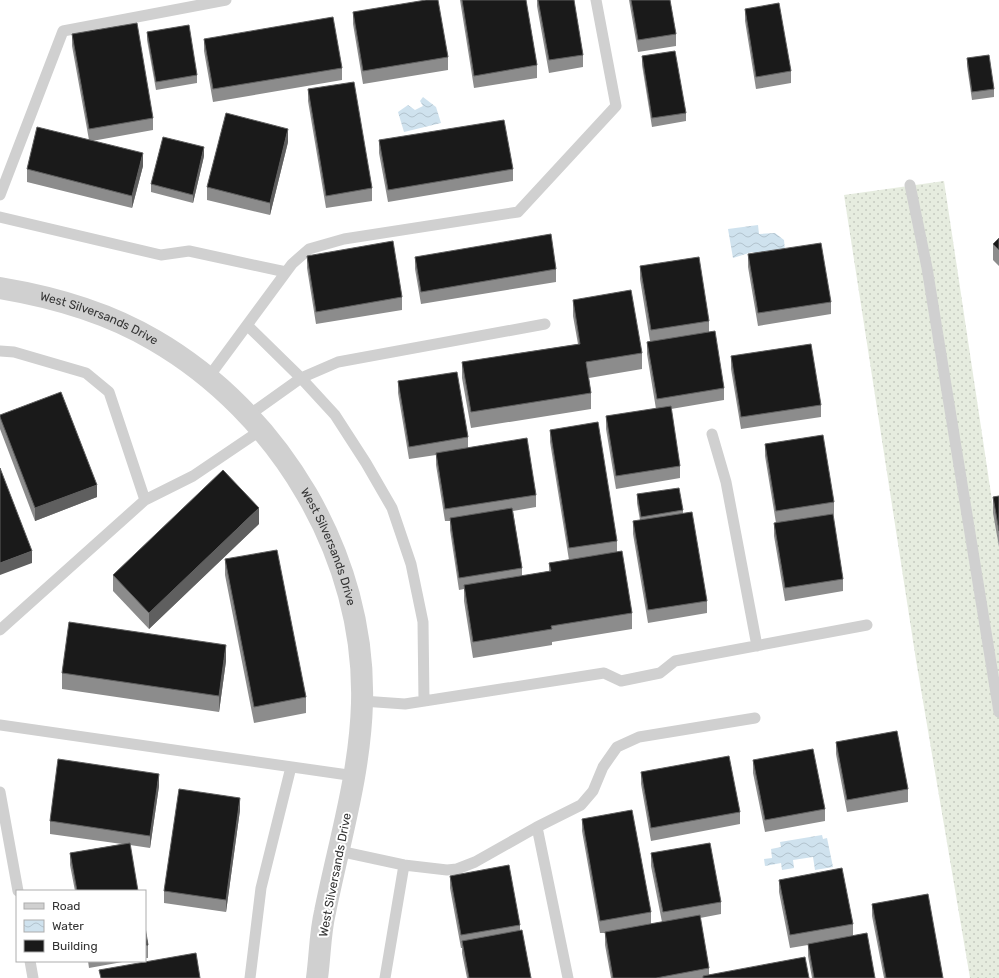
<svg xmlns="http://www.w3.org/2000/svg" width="999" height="978" viewBox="0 0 999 978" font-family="Rubik,sans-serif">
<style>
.grass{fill:url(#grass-dots)}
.water{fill:url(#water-waves)}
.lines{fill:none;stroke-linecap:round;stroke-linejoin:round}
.service{stroke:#d0d0d0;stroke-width:11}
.tertiary{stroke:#d0d0d0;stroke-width:22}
.wall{fill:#8c8c8c}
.shaded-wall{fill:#5f5f5f}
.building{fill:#1a1a1a;stroke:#5f5f5f}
.labels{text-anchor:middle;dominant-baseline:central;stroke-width:4;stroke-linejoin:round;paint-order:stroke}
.street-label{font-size:12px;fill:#333;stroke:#fff}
</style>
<defs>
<pattern id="grass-dots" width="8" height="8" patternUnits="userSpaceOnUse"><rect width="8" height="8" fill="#e6ecdf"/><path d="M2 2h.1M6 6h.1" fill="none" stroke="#c6cbc0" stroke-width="1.8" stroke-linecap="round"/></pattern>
<pattern id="water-waves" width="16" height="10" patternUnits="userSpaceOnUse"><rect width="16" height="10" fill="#cfe2ee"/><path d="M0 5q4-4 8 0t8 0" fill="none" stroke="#b2c2cd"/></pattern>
</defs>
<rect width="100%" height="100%" fill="#fff"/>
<path class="grass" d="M944,181L999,547V978H970L916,660L844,195Z"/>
<path class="water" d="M423,97L436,107L441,123L404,132L398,112L408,105L415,110L423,106L420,101Z
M758,225L759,234L775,233L784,240L785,251L761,256L752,252L733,258L728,229Z
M822,835L823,839L827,838L833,867L815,870L813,857L793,860L794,868L782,870L781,863L765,866L764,859L772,858L771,849L781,847L780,842Z"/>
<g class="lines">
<path class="service" d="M910,185L927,268L999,712
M0,195L63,31L226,0
M0,217L161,255L189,251L286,272
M247,325L301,378L335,415L366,463L392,508L411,564L423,622L424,701
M0,351L14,352L86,373L109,392L145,500
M208,378L292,264L309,249L344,239L518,212L616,106L596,0
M249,415L301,378L338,362L545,324
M712,434L726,482L757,646
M0,630L145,500L193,476L261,430
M362,701L405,704L604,673L621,681L660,673L675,661L867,625
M0,725L355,776
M0,792L18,891
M537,827L568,978
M339,851L404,865L447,870L457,869L475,862L537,827L581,805L593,791L603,767L617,747L639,737L755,718
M30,961L33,978
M250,978L261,888L291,767
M385,978L404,865"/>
<path class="tertiary" id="s1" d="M0,288C54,297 107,312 154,340C280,413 366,557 362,703C360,775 339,842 325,912C320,933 320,956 317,978"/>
</g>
<path class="wall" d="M460,0H526L537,65V78L474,88Z
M537,0H574L583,55V67L549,73L537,6Z
M629,0H670L676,34V46L638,52Z
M745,9L791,71V83L756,89L745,21Z
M353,12L448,57V70L363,84L353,24Z
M147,32L197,75V83L156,90L147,40Z
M72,34L153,118V130L92,141L143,166L132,208L27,182V169L89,140L72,46Z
M204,39L342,68V80L213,102L204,51Z
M642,56L686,113V121L652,127L642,65Z
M967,58L994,89V97L972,100L967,66Z
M308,89L372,188V201L326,208L308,101Z
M379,140L513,169V181L388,202L379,153Z
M288,142L270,215L207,200V187Z
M204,156L193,203L151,192V184Z
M999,238V266L993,260V244Z
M748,254L831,302V314L758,326L748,267Z
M307,256L402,297V310L316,324L307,268Z
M415,257L556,269V282L421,304L415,269Z
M640,266L709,321V332L724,388V400L671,409L680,466V478L616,489L606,429V416L656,409L647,354V342L650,341L640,279Z
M573,300L642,353V369L589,378L591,393V409L471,428L462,378V362L578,344L573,316Z
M731,356L821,405V417L741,429L731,369Z
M398,381L468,437V448L536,495V507L513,511L522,568V576L549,571V563L569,560L550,442V430L617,541V552L632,613V629L552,642V645L473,658L464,601V589L459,590L450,530V521H445L436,465V455L409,459L398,393Z
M0,415L97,497L35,521L0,429Z
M765,444L834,502V514L833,515L843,579V591L785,601L774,536V523H776L765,456Z
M637,494L683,510V513L707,601V613L648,623L633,534V521L640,520L637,503Z
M999,496V547L993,513V497Z
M259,524L149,629L113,591V575Z
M225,559L306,697V713L254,723L225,575Z
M226,661L219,712L62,689V673Z
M836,742L908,789V802L847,812L836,754Z
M753,760L825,809V821L765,832L753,773Z
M641,772L740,812V824L651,841L641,784Z
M159,786L150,848L130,845L138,891H75L70,865V853L122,844L50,834V821Z
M240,810L226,912L164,903V891Z
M582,819L651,912V924L662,922L651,866V853L721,902V914L700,918L709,968V975L809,978H611L605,945V933H600L582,831Z
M450,876L520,925V930L531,978H467L462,953V948H461L450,888Z
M779,880L853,924V936L875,978H812L808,956V945L790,948L779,892Z
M872,904L943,978H884L872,916Z
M145,927L148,945V958H145Z
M88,961H128L89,968Z"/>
<path class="shaded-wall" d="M288,129V142L270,215V203Z
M204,147V156L193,203V195Z
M143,153V166L132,208V196Z
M97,485V497L35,521V508Z
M259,508V524L149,629V613Z
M32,551V563L0,575V563Z
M226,645V661L219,712V696Z
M159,774V786L150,848V836Z
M240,798V810L226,912V900Z"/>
<path class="building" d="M426,0H438L448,57L363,71L353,12Z
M462,0H526L537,65L474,76Z
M538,0H574L583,55L549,60Z
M631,0H670L676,34L638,40Z
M779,3L791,71L756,77L745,9Z
M333,17L342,68L213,89L204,39Z
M137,23L153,118L89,129L72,34Z
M189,25L197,75L156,82L147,32Z
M675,51L686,113L652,118L642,56Z
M989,55L994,89L972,92L967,58Z
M354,82L372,188L326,196L308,89Z
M226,113L288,129L270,203L207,187Z
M504,120L513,169L388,190L379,140Z
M37,127L143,153L132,196L27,169Z
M163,137L204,147L193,195L151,184Z
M551,234L556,269L421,292L415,257Z
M999,238V250L993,244Z
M393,241L402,297L316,312L307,256Z
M821,243L831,302L758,313L748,254Z
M699,257L709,321L651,330L640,266Z
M631,290L642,353L586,362L591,393L471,412L462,362L580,344L573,300Z
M715,331L724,388L657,399L647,342Z
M811,344L821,405L741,417L731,356Z
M457,372L468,437L409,447L398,381Z
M61,392L97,485L35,508L0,417V415Z
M671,406L680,466L616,476L606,416Z
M598,422L617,541L569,548L550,430Z
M823,435L834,502L776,511L765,444Z
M527,438L536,495L445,509L436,453Z
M0,468L32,551L0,563Z
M223,470L259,508L149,613L113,575Z
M679,488L683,510L641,517L637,494Z
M999,496V531L993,497Z
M512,508L522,568L459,578L450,518Z
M692,512L707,601L648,610L633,521Z
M833,514L843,579L785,588L774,523Z
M277,550L306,697L254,707L225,559Z
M622,551L632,613L551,626L552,629L473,642L464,585L551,571L549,563Z
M69,622L226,645L219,696L62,673Z
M897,731L908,789L847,800L836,742Z
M813,749L825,809L765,820L753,760Z
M729,756L740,812L651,828L641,772Z
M58,759L159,774L150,836L50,821Z
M179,789L240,798L226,900L164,891Z
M632,810L651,912L600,921L582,819Z
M130,843L138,891H77L70,853Z
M710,843L721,902L663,912L651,853Z
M509,865L520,925L461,935L450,876Z
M842,868L853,924L790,935L779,880Z
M928,894L943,978H886L872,904Z
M700,915L709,968L656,978H613L605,932Z
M145,927L148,945L145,946Z
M522,930L531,978H469L462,941Z
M867,933L875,978H814L808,944Z
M196,953L200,978H101L99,970Z
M805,957L809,978H703V976Z"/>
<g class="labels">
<g class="street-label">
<text stroke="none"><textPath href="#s1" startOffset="104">West Silversands Drive</textPath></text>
<text stroke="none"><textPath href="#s1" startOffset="440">West Silversands Drive</textPath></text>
<text transform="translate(335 875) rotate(-79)">West Silversands Drive</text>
</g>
</g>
<rect x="16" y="890" width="130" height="72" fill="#ffffff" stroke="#adadad"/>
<rect x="24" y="903" width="20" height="6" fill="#d0d0d0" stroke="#adadad"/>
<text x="52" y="910" font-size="12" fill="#333333">Road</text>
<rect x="24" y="920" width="20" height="12" fill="url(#water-waves)" stroke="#adadad"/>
<text x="52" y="930" font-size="12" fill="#333333">Water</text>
<rect x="24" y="940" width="20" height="12" fill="#1a1a1a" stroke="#adadad"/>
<text x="52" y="950" font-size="12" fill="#333333">Building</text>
</svg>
